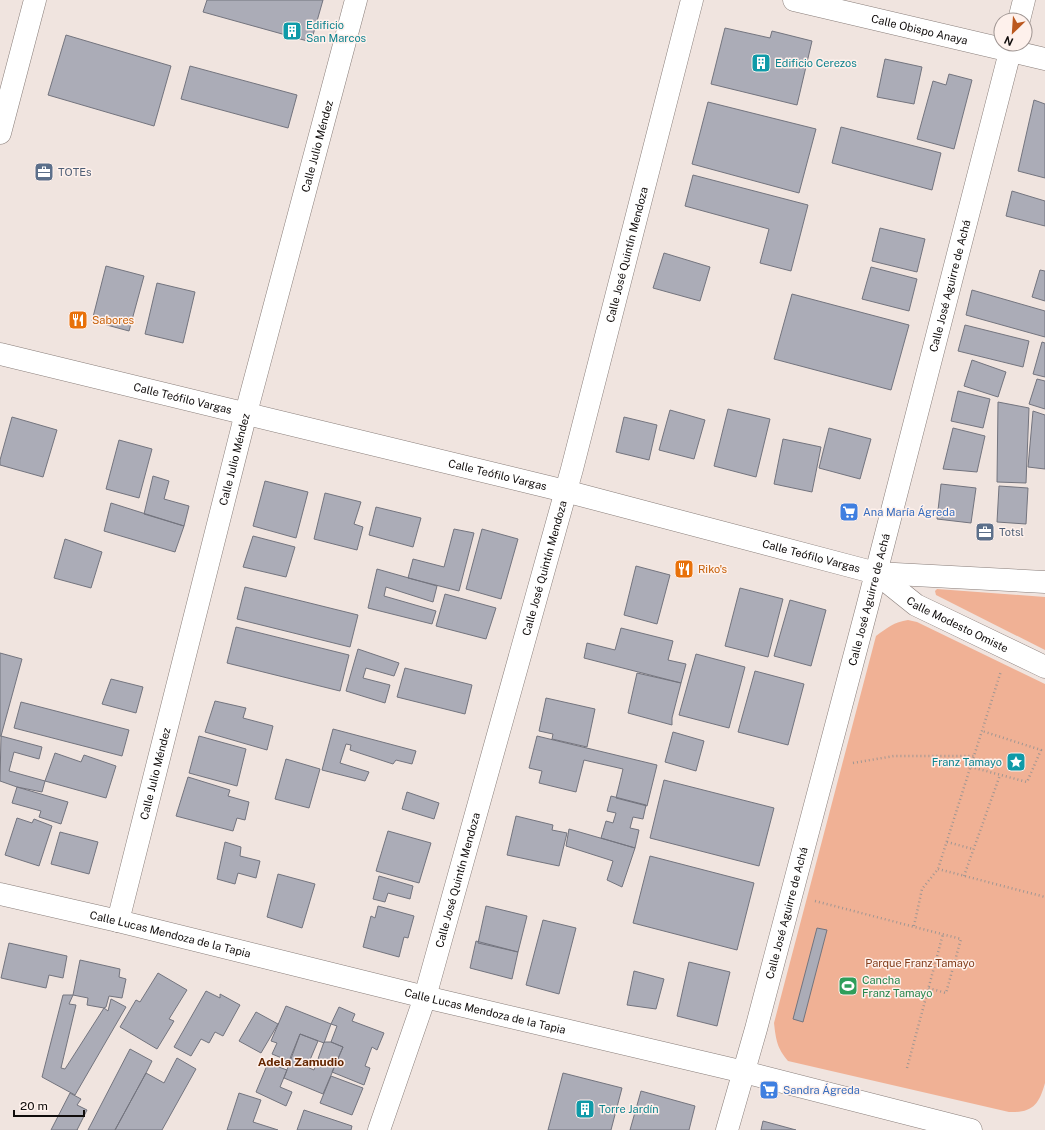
<svg xmlns="http://www.w3.org/2000/svg" width="1045" height="1130" viewBox="0 0 1045 1130" font-family="'Public Sans',sans-serif">
<style>
.green{fill:#f0b195}
.building{fill:#abacb7;stroke:#73747e}
.lines{fill:none;stroke-linecap:round;stroke-linejoin:round}
.minor-casing{stroke:#887d79;stroke-width:23}
.path{stroke:#9f9692;stroke-width:2.5;stroke-dasharray:1 3;stroke-linecap:butt}
.minor{stroke:#fff;stroke-width:22}
.labels{text-anchor:middle;dominant-baseline:central;stroke-width:3;stroke-linejoin:round;paint-order:stroke}
.culture-label{font-size:11px;fill:#0d838f;stroke:#fef1ec;text-anchor:start}
.street-label{font-size:11px;fill:#100c0b;stroke:#fef1ec}
.service-label{font-size:11px;fill:#4e5e75;stroke:#fef1ec;text-anchor:start}
.food-label{font-size:11px;fill:#c56008;stroke:#fef1ec;text-anchor:start}
.shop-label{font-size:11px;fill:#366cbe;stroke:#fef1ec;text-anchor:start}
.park-label{font-size:11px;fill:#833e1c;stroke:#fef1ec}
.leisure-label{font-size:11px;fill:#27864d;stroke:#fef1ec;text-anchor:start}
.neighbourhood-label{font-size:12px;font-weight:bold;fill:#642600;stroke:#fef1ec}
</style>
<rect width="100%" height="100%" fill="#f0e4df"/>
<path class="green" d="M937,589L1045,597V650L936,595L935,591Z
M908,620L917,622L1045,684V1083C1039,1105 1032,1113 1009,1112L788,1061C777,1048 776,1040 774,1023L876,636C887,628 894,622 908,620Z"/>
<path class="building" d="M207,0H323L311,42L203,12Z
M725,28L770,38L772,31L812,41L797,105L711,84Z
M66,35L171,66L154,126L48,95Z
M885,59L922,67L914,104L877,97Z
M190,66L297,95L288,128L181,99Z
M949,74L972,80L954,149L917,139L933,81L946,85Z
M1034,100L1045,104V178L1018,171Z
M708,102L816,129L799,193L692,164Z
M841,127L941,153L932,190L832,163Z
M693,175L808,205L791,271L760,263L769,229L685,206Z
M1012,191L1045,201V226L1006,216Z
M880,228L925,239L917,272L872,261Z
M664,253L710,267L700,301L653,288Z
M106,266L144,276L129,331L92,321Z
M871,267L917,279L909,311L862,299Z
M1040,270L1045,271V301L1032,297Z
M157,283L195,292L183,343L145,334Z
M972,290L1045,311V337L966,315Z
M792,294L909,325L891,390L774,359Z
M965,325L1029,341L1023,367L958,351Z
M1042,342L1045,343V377L1033,374Z
M972,360L1006,372L998,397L964,386Z
M1037,379L1045,381V409L1029,404Z
M958,391L990,399L983,428L951,421Z
M998,402L1029,408L1026,483L997,482Z
M728,409L770,419L756,477L714,466Z
M670,410L705,420L694,459L659,450Z
M1033,411L1045,415V469L1028,467Z
M12,417L57,430L43,477L0,465V460Z
M624,417L657,425L649,460L616,452Z
M829,428L871,439L860,479L819,468Z
M953,428L985,436L977,472L943,469Z
M783,439L821,447L812,492L774,484Z
M119,440L152,449L139,498L106,489Z
M153,476L169,481L164,499L189,506L184,526L144,514Z
M265,481L308,492L296,538L253,526Z
M941,484L976,488L971,523L937,519Z
M999,486L1028,488L1026,524L997,522Z
M325,493L361,502L354,524L363,527L357,550L314,539Z
M111,503L184,526L175,552L104,531Z
M376,507L421,518L413,547L369,535Z
M454,529L474,533L459,591L408,578L413,559L444,567Z
M482,529L518,539L501,599L466,589Z
M253,536L295,547L286,577L243,567Z
M65,539L102,552L91,588L54,578Z
M636,566L670,575L657,624L624,615Z
M377,569L437,586L433,602L386,587L384,596L436,611L432,624L368,608Z
M245,587L358,615L350,647L237,619Z
M740,588L783,599L768,657L725,646Z
M445,594L496,608L486,639L436,626Z
M790,600L826,610L811,666L774,656Z
M236,627L349,655L340,691L227,663Z
M621,628L673,641L668,660L686,664L681,683L584,658L587,643L615,650Z
M358,649L399,663L394,676L366,668L363,678L390,685L385,703L346,691Z
M0,653L22,659L1,736H0Z
M696,654L745,667L729,728L679,715Z
M405,668L472,685L465,714L397,697Z
M755,671L804,684L788,745L738,732Z
M637,673L681,683L672,718V725L628,713Z
M111,679L143,687L136,713L102,704Z
M546,698L595,709L587,747L552,739L553,734L539,731Z
M215,701L246,708L243,718L273,726L267,750L205,732Z
M21,702L129,730L122,756L14,728Z
M333,729L416,751L412,764L396,760L393,764L350,750L351,745L346,744L340,763L369,772L365,781L322,770Z
M673,732L704,741L696,771L665,762Z
M1,736L42,747L39,759L14,752L9,771L45,781L42,792L17,787L0,781Z
M199,736L246,749L237,786L189,773Z
M537,736L657,765L647,806L616,798L623,769L584,760L576,792L539,783L542,771L529,768Z
M55,753L81,762L84,755L116,766L106,798L45,781Z
M286,759L320,769L309,808L275,799Z
M188,777L230,790L228,796L249,802L245,820L237,818L233,831L176,816Z
M664,780L774,808L759,866L650,838Z
M17,787L68,802L61,824L39,817L41,811L12,803Z
M407,792L439,803L434,819L402,809Z
M611,796L646,805L643,819L633,817L630,828L639,830L635,848L601,838L606,821L613,823L616,813L607,811Z
M516,816L553,825L552,830L567,833L559,866L507,855Z
M17,818L32,823L34,819L52,826L39,866L5,855Z
M569,829L635,848L622,887L607,880L613,861L566,846Z
M388,831L431,843L419,883L376,871Z
M60,832L98,842L89,874L51,864Z
M225,842L241,847L240,856L260,861L256,878L238,873L235,884L217,879Z
M650,856L754,883L737,950L633,923Z
M278,874L315,884L302,928L267,917Z
M379,876L413,886L410,899L388,893L385,902L373,899Z
M378,906L414,916L408,938L404,937L399,957L363,947L371,916L375,918Z
M486,906L527,916L518,952L478,943Z
M543,920L576,928L559,994L526,985Z
M817,928L827,930L803,1022L793,1019Z
M476,941L518,952L512,979L470,968Z
M9,943L67,956L63,978L49,975L46,988L1,978Z
M80,960L120,969L119,977L126,979L122,998L109,996L106,1007L104,1008L87,1005L88,998L73,995Z
M689,962L730,972L717,1026L677,1016Z
M634,971L664,979L656,1009L627,1005Z
M158,973L187,990L169,1019L174,1021L157,1049L120,1027L136,1000L140,1002Z
M206,991L220,998V994L240,1005L223,1036L215,1032L209,1043L201,1039L191,1056L174,1047Z
M63,995H73L69,1004L76,1005L61,1068L65,1069L104,1008L108,1011L111,999L126,1007L75,1095L42,1077Z
M286,1006L331,1024L324,1043L300,1034L289,1061L272,1054L277,1043L271,1041Z
M339,1007L355,1014L352,1021L384,1033L377,1050L372,1047L365,1066L370,1068L364,1085L332,1072L343,1047L331,1042L337,1026L331,1024Z
M256,1012L278,1024L261,1053L239,1041Z
M300,1034L318,1041L307,1067L314,1070L324,1042H331L343,1047L323,1094L284,1078Z
M130,1049L152,1061L146,1073L115,1130H88Z
M177,1058L196,1069L162,1130H115L146,1073L164,1083Z
M268,1063L287,1070L280,1087L292,1092L286,1106L256,1092Z
M563,1073L622,1088L611,1130H548Z
M331,1076L363,1088L352,1115L320,1103Z
M641,1091L695,1106L689,1130H630Z
M70,1093L81,1099L77,1105L87,1110L77,1130H78H51Z
M239,1093L261,1100L253,1122L278,1130H227Z
M304,1110L352,1126L351,1130H297Z
M763,1121L796,1130H761Z"/>
<g class="lines">
<g class="minor-casing">
<g id="minor">
<path id="s1" d="M794,0L1045,59"/>
<path d="M1019,20L1024,0"/>
<path d="M0,133L35,0"/>
<path id="s2" d="M0,354L565,491L876,573L1045,582"/>
<path id="s3" d="M876,573L916,605L1045,667"/>
<path id="s4" d="M0,894L118,921L425,997L744,1072L971,1130"/>
<path id="s5" d="M118,921L246,413L356,0"/>
<path id="s6" d="M379,1130L425,997L572,469L692,0"/>
<path id="s7" d="M727,1130L756,1029L867,608L1012,44"/>
</g>
</g>
<path class="path" d="M853,763L894,756H974
M971,767L1027,782L1041,750L982,731
M947,842L973,849
M938,869L1045,897
M964,876L1000,775
M815,901L961,939L946,993L928,988
M914,926L922,889L938,869L1001,671
M907,1068L943,934"/>
<use href="#minor" class="minor"/>
</g>
<defs>
<g id="building-square" transform="scale(1)"><rect x="-9" y="-9" width="18" height="18" rx="4" fill="#0f9aa8" stroke="#fef1ec"/><path d="M-4-6H4V6H1V3H-1V6H-4ZM-2.5-4.3h1.7v1.8h-1.7ZM.8-4.3h1.7v1.8H.8ZM-2.5-1h1.7V.8h-1.7ZM.8-1h1.7V.8H.8Z" fill="#fff"/></g>
<g id="office-square" transform="scale(1)"><rect x="-9" y="-9" width="18" height="18" rx="4" fill="#5c6f8a" stroke="#fef1ec"/><path d="M-6-3h4V-5.5h4V-3h4V5H-6ZM-1-4.5V-3h2v-1.5ZM-6 0V1H6V0Z" fill="#fff"/></g>
<g id="restaurant-square" transform="scale(1)"><rect x="-9" y="-9" width="18" height="18" rx="4" fill="#e8710a" stroke="#fef1ec"/><path d="M-5-6h1v4h1v-4h1v4h1v-4h1v5L-1.5 .5V6h-2V.5L-5-1ZM5-6V6H3V1.5H1.5Q1.5-4 5-6Z" fill="#fff"/></g>
<g id="supermarket-square" transform="scale(1)"><rect x="-9" y="-9" width="18" height="18" rx="4" fill="#3f7fe0" stroke="#fef1ec"/><path d="M-6-5.5h2.5l.6 2H6L4.5 2H-2.5L-4.4-4H-6ZM-1.5 3.2a1.3 1.3 0 1 0 .1 0ZM3 3.2a1.3 1.3 0 1 0 .1 0Z" fill="#fff"/></g>
<g id="sight-square" transform="scale(1)"><rect x="-9" y="-9" width="18" height="18" rx="4" fill="#0f9aa8" stroke="#fef1ec"/><path d="M0-6L1.8-2.2L6-1.7L2.9 1.2L3.7 5.4L0 3.3L-3.7 5.4L-2.9 1.2L-6-1.7L-1.8-2.2Z" fill="#fff"/></g>
<g id="stadium-square" transform="scale(1)"><rect x="-9" y="-9" width="18" height="18" rx="4" fill="#2e9e5b" stroke="#fef1ec"/><path d="M0-5a6.5 5 0 1 0 0 10a6.5 5 0 1 0 0-10ZM-3.5-1.8h7v3.6h-7Z" fill="#fff"/></g>
</defs>
<g fill-rule="evenodd">
<use href="#building-square" x="292" y="31"/>
<use href="#building-square" x="761" y="63"/>
<use href="#office-square" x="44" y="172"/>
<use href="#restaurant-square" x="78" y="320"/>
<use href="#supermarket-square" x="849" y="512"/>
<use href="#office-square" x="985" y="532"/>
<use href="#restaurant-square" x="684" y="569"/>
<use href="#sight-square" x="1016" y="762"/>
<use href="#stadium-square" x="848" y="986"/>
<use href="#supermarket-square" x="769" y="1090"/>
<use href="#building-square" x="585" y="1109"/>
</g>
<g class="labels">
<g class="culture-label">
<text x="306" y="25">Edificio<tspan x="306" dy="13">San Marcos</tspan></text>
<text x="775" y="63">Edificio Cerezos</text>
<text x="1002" y="762" text-anchor="end">Franz Tamayo</text>
<text x="599" y="1109">Torre Jardín</text>
</g>
<g class="street-label">
<text stroke="none"><textPath href="#s1" startOffset="129">Calle Obispo Anaya</textPath></text>
<text stroke="none"><textPath href="#s5" startOffset="800">Calle Julio Méndez</textPath></text>
<text stroke="none"><textPath href="#s6" startOffset="910">Calle José Quintín Mendoza</textPath></text>
<text stroke="none"><textPath href="#s7" startOffset="873">Calle José Aguirre de Achá</textPath></text>
<text stroke="none"><textPath href="#s2" startOffset="188">Calle Teófilo Vargas</textPath></text>
<text stroke="none"><textPath href="#s5" startOffset="476">Calle Julio Méndez</textPath></text>
<text stroke="none"><textPath href="#s2" startOffset="512">Calle Teófilo Vargas</textPath></text>
<text stroke="none"><textPath href="#s2" startOffset="836">Calle Teófilo Vargas</textPath></text>
<text stroke="none"><textPath href="#s6" startOffset="586">Calle José Quintín Mendoza</textPath></text>
<text stroke="none"><textPath href="#s7" startOffset="549">Calle José Aguirre de Achá</textPath></text>
<text stroke="none"><textPath href="#s3" startOffset="97">Calle Modesto Omiste</textPath></text>
<text stroke="none"><textPath href="#s5" startOffset="152">Calle Julio Méndez</textPath></text>
<text stroke="none"><textPath href="#s6" startOffset="262">Calle José Quintín Mendoza</textPath></text>
<text stroke="none"><textPath href="#s7" startOffset="225">Calle José Aguirre de Achá</textPath></text>
<text stroke="none"><textPath href="#s4" startOffset="175">Calle Lucas Mendoza de la Tapia</textPath></text>
<text stroke="none"><textPath href="#s4" startOffset="499">Calle Lucas Mendoza de la Tapia</textPath></text>
</g>
<g class="service-label">
<text x="58" y="172">TOTEs</text>
<text x="999" y="532">Totsl</text>
</g>
<g class="food-label">
<text x="92" y="320">Sabores</text>
<text x="698" y="569">Riko's</text>
</g>
<g class="shop-label">
<text x="863" y="512">Ana María Ágreda</text>
<text x="783" y="1090">Sandra Ágreda</text>
</g>
<g class="park-label">
<text x="920" y="963">Parque Franz Tamayo</text>
</g>
<g class="leisure-label">
<text x="862" y="980">Cancha<tspan x="862" dy="13">Franz Tamayo</tspan></text>
</g>
<g class="neighbourhood-label">
<text x="301" y="1062">Adela Zamudio</text>
</g>
</g>
<g transform="translate(1013 32) rotate(205)"><circle r="19" fill="#fef1ec" stroke="#9f9592"/>
<path d="M0-3L7 15L0 10L-7 15Z" fill="#bb581f"/>
<text y="-6" font-size="11" font-weight="bold" text-anchor="middle" fill="#100c0b">N</text>
</g>
<path d="M14 1110v6h70v-6" fill="none" stroke="#100c0b" stroke-width="2"/>
<text x="20" y="1110" font-size="12" fill="#100c0b" stroke="#fef1ec" stroke-width="3" paint-order="stroke">20 m</text>
</svg>
